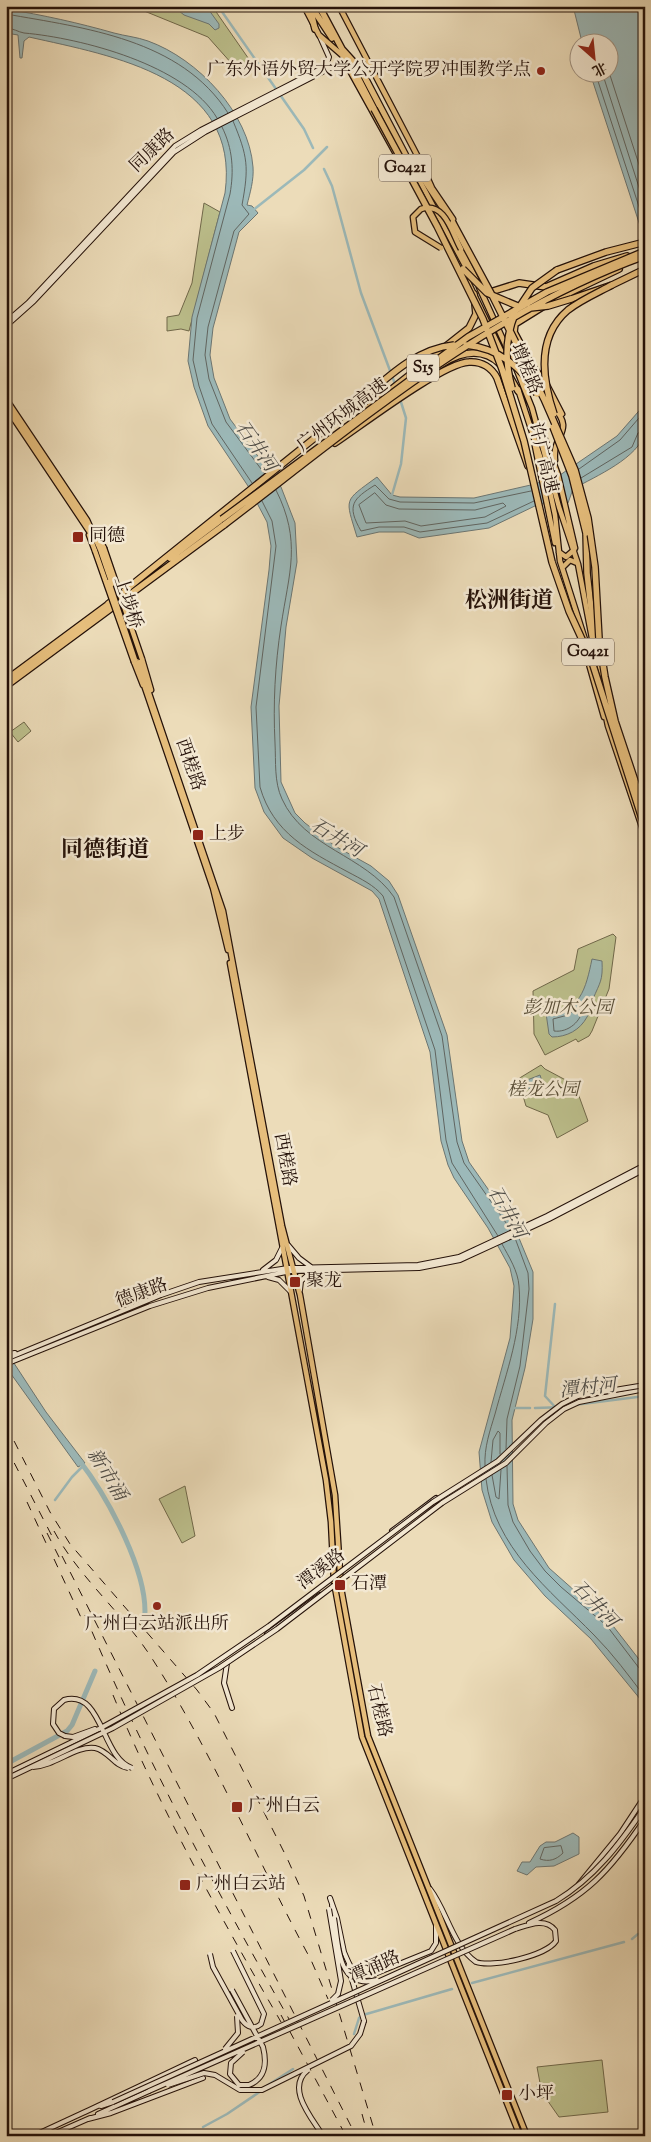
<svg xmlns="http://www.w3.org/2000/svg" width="651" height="2142" viewBox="0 0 651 2142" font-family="'Sorts Mill Goudy','Noto Serif SC',serif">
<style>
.green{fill:#bcbf8c;stroke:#70684a}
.water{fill:#9cb9b9;stroke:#6c7673}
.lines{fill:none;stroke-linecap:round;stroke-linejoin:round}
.shore{stroke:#606561;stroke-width:1}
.canal{stroke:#9cb9b9;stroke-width:2.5}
.river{stroke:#9cb9b9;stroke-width:5}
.secondary-casing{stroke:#241109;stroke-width:6}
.primary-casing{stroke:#241109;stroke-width:7}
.highway-casing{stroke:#241109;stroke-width:8}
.secondary{stroke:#f3e8d2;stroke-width:4}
.primary{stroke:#e6be7c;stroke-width:4.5}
.highway{stroke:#e6be7c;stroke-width:5.5}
.rail{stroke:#241109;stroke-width:1;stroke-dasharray:9 9;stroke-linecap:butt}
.secondary-bridge-casing{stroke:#241109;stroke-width:6;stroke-linecap:butt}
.primary-bridge-casing{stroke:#241109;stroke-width:7;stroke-linecap:butt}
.highway-bridge-casing{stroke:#241109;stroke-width:8;stroke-linecap:butt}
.secondary-bridge{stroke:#f3e8d2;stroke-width:4}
.primary-bridge{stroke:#e6be7c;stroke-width:4.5}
.highway-bridge{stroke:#e6be7c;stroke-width:5.5}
.poi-dot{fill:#8f2418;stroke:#f3e8d2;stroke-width:2}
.labels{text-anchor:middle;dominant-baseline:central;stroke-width:5;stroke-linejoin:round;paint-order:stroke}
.shield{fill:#f3e8d2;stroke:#625245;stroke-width:1}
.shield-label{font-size:16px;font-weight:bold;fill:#241109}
.poi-label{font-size:18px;fill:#241109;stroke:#f3e8d2;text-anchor:start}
.street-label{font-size:18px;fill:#241109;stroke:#f3e8d2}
.park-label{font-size:18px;font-style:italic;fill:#594e37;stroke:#f3e8d2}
.water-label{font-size:19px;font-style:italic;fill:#4e4c47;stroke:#f3e8d2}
.district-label{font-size:22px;font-weight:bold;fill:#241109;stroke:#f3e8d2}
</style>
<rect width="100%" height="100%" fill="#ecdcb9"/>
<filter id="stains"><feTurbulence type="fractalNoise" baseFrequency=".004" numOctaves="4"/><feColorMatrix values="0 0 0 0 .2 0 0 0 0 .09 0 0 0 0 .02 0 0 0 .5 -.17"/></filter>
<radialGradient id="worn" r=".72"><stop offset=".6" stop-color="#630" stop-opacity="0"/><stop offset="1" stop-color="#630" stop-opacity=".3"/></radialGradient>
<path class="green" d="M132,6H212L253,65L241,74L208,37Z
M204,203L220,212L189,331L181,329L167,331V317L179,315L192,283Z
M24,722L31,731L18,742L10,732Z
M613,934L616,937L609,989L592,1031L589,1036L578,1042L576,1039L545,1055L534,1034L533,991L574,970L578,949Z
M541,1065L545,1069L575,1085L588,1121L557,1138L548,1115L526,1106L518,1079Z
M185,1486L195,1536L182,1543L159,1499Z
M602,2060L608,2112L559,2117L545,2097L539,2099L537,2084L540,2083L537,2067Z"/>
<path class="water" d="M173,6H206L219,24V28L215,30L209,24L184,15Z
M573,6H645V241L590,73L608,72V42H582Z
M6,9C43,15 79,23 114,33C125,36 137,37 148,41C198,59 249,113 253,167C254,180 250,193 247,205L252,206L258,213L239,232L213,328L210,355L214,378L230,419L281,487L295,523L297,562L286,627L279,706L281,782L295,813L305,823L335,846L371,866L389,881L398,895L447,1035L462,1141L469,1162L514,1226L533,1272V1319L525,1368L512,1420L513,1504L518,1520L549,1568L610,1622L645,1667V1705L591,1639L545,1596L514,1560L492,1522L482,1490L479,1452L510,1338L514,1286L510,1268L488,1228L454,1178L448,1165L441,1141L430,1052L379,899L372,891L312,858L283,838L264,812L255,788L251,707L269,570L271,546L267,522L248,486L208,426L194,387L188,361L192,317L225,193C241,77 113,56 29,37L24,41L22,58H20L18,35L6,33Z
M645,404C645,413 646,423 645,432C639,458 596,476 573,489L568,503L539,504L489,528L419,538L404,532H379L357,537C345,497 343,502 377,477L392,495L400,497L474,498L535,484L560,475L617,436Z
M592,959L602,961C603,981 600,982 593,999C590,1004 590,1013 587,1017C580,1030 567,1037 552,1037L549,1034L546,1013C580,1014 586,988 592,959Z
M540,1075L543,1084L525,1090L522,1082Z
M6,1351L46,1412L85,1463L78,1467L6,1367Z
M573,1833L579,1837V1854L554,1866L536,1867L527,1875L517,1871L522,1862H530L540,1846L546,1842H555Z"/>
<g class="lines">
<path class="shore" d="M6,14C85,28 181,39 228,113
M6,28C13,28 18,32 24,33C81,38 186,65 217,118
M608,69L645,183
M595,72L645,225
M602,72L645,206
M233,121C248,157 249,167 242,205L249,214L234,231L208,327L205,355L209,379L226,422L264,473
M222,127C233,149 234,171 230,194L197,318L193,360L199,386L212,424L252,483
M579,469L620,440L645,411
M581,478L632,447L638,433L645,430
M276,490C302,542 289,572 281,626C275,665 273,704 275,743C276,762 274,782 282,799C304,848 365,855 394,897L442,1036L457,1142L464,1163L511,1230
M531,491L474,503L400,502L389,499L375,485C353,499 346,505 361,531L379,527H404L420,532L487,523L534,501
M375,493L386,505L399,509L475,510L503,503L506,506L485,517L421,526L405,521L366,523L359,505Z
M262,501L272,521L276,546L256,707L260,787C273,833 309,851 348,872C361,879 374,885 383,896L435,1050L446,1140L452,1163L498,1236
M580,1006L583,1007C582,1021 568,1033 554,1031L553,1019L568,1015Z
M506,1449L507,1419L520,1366L529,1289L528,1273L515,1238
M491,1462L493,1440L498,1431L500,1433V1454
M485,1466C484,1447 490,1431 495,1414C506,1373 523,1329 519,1286C518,1271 509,1257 502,1244
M507,1466L508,1505L513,1522L530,1551L545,1571L561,1587L607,1626L639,1668L645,1670
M492,1475L496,1497L499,1499L501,1470
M486,1479C494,1548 549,1589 594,1635C613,1654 629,1676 645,1697
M561,1846L563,1853C556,1860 549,1862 540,1859L544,1848Z"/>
<path class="canal" d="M218,6L304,129L313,148
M324,169L332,186L361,293L395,384
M252,211L304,170L327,147
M392,495L401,464L406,418L400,399
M555,1304L545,1396L556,1408
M574,1405L645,1396
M512,1408H530
M535,1408L566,1407
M55,1500L72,1477L83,1466
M632,1939L638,1934
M472,1983L624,1942
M354,2034L359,2018L363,2015L452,1989
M265,2087L293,2069
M203,2127L227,2114L261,2091"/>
<path class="river" d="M79,1460C107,1496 152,1577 144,1623
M6,1764L67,1731L72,1725L95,1671"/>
<g class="secondary-casing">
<path id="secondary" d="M6,322L28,303L175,146L201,130L326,66L329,57L320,37
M6,326L34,301L174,152L205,132L328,69L340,65L351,69
M288,1245L299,1258L311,1267
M263,1270L276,1260L282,1248
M268,1277L279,1280L290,1291
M300,1290L301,1281L311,1272
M6,1354L15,1353
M6,1359L161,1295L199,1282L288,1268L418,1265L459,1257L547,1216L645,1165
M6,1364L150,1306L208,1288L291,1271L419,1268L460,1260L549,1219L645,1169
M442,1503L506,1463L546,1423L564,1409L579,1402L645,1389
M392,1531L436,1498
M267,1634L320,1595
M227,1663L224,1683L232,1708
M65,1736L73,1737L95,1729
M6,1774L99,1729
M579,1884L620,1834L645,1796
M430,1889C447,1911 452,1945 476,1962C492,1968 546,1956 556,1941L555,1930C545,1917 528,1925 515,1929
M330,1898L337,1918L344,1952
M332,1905L334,1918
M529,1923C586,1897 610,1871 645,1819
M343,1950C350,1964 352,1980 372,1975L431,1951L436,1943V1925
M348,1966L364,2021
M101,2106L113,2102
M85,2112L195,2060
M98,2114L149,2091
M88,2119L111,2113L203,2078
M33,2136L87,2111
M49,2136L90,2118"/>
</g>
<g class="primary-casing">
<path id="primary" d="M304,6L319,35L342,55
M339,6L418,157L432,188L453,219
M349,69L396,154
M416,174L469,273
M461,249L477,281
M467,280L505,359
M479,287L516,368L532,408L559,507L578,564L592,638
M508,346L533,380
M530,362L546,383L562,414
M518,389L547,478L555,515L560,561L587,646
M6,399L87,520L100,549
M553,406C576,433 552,433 555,460
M6,407L93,537
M540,426L558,475L575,548
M535,446L555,543
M97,534L104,548
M89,535L95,551
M559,552L566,557L574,550
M563,567L570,560L577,563
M585,650L604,717
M595,650L602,674
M142,659L151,690
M138,661L223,911L282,1226L300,1295L335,1495L341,1588L368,1736L527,2136
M134,662L143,685
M143,682L213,888L228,950
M604,707L608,726L645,836
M230,963L326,1480L331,1522L334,1582L362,1737L520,2136"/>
</g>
<g class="highway-casing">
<path id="highway" d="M311,6L332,38
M319,6L342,49L361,70L407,158L425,181L453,223
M310,8L315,29
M341,52L358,78L374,109
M557,270L606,252L645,242
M487,293L519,283L546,287L594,266L627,256
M571,299L612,285L645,269
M530,362L514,332L515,324L552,301L619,269
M510,377L518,391
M421,382C441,360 475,340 500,364
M368,408L469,328L476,314L474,294
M335,443C362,425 443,363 469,362C482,361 492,368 497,378L528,466
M586,530L587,573L596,652
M170,558L222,519
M108,604L352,408
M6,680L110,603
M6,686L224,525"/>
</g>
<use href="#secondary" class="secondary"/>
<use href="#primary" class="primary"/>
<use href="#highway" class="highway"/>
<path class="rail" d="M6,1425L50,1512L70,1544L197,1690L214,1713L287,1858L304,1896L376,2136
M6,1447L53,1538
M27,1502L46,1543
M54,1531C80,1579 124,1614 153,1660C214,1755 257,1861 311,1960L328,1999
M47,1533L63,1565
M62,1556L356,2136
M54,1559L84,1624
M85,1615C143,1754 215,1888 289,2019
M113,1695C160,1809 220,1916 281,2022
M281,2015L346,2136
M362,2114L368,2136"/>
<g class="secondary-bridge-casing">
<path id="secondary-bridge" d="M99,1729L197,1675L269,1626L433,1502L498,1461L541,1420L562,1404L578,1396L645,1385
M65,1736L59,1733L53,1724L54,1709L64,1700C103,1689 101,1758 132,1768
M33,1767C55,1766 76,1745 95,1748C109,1751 114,1766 128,1768
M6,1779L113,1728L219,1668L277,1629L442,1503
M329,1909L341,1981L338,1994L332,2000
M334,1918C339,1946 337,1990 377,1980
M210,1954L213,1967L242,2020C247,2027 254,2030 261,2024L264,2014L233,1951
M232,1990L263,2047C267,2063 266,2078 249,2085H239L230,2074L231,2063L243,2052
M225,2049L238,2033L237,2016
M308,2070C285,2088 312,2118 323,2136
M168,2085L204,2073L215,2075L240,2090H262L351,2046L360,2034L364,2021
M149,2091L515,1929
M113,2102L556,1901C595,1877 619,1845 645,1807"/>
</g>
<g class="primary-bridge-casing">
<path id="primary-bridge" d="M441,248L415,232L413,217L421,209C445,201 452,233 461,249
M104,548L142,659
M100,549L112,584
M95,551L134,662
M109,582L135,660"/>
</g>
<g class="highway-bridge-casing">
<path id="highway-bridge" d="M374,109L437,226L483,319L502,369L524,441L552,562L569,611L591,659L645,828
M453,223L493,297L544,399L575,470L588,518L595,567L599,639L605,677L615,721L645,811
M463,269L487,293L520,307
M520,306L532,288L557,270
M530,308L548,306L571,299
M466,345C498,348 522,367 537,394
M512,388C505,363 505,338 515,314
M352,408C383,382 413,349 454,345
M554,414C542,379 536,337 568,310C581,300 597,293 612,285
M553,427L572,476L586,533
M222,519L468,337L547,292L645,251
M224,525C358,423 484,314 645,256"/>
</g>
<use href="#secondary-bridge" class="secondary-bridge"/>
<use href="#primary-bridge" class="primary-bridge"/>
<use href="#highway-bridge" class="highway-bridge"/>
</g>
<g class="poi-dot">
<circle cx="541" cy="71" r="5"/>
<rect x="72" y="531" width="12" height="12" rx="2.5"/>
<rect x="192" y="829" width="12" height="12" rx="2.5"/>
<rect x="289" y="1276" width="12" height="12" rx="2.5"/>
<rect x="334" y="1579" width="12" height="12" rx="2.5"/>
<circle cx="157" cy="1606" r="5"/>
<rect x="231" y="1801" width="12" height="12" rx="2.5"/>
<rect x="179" y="1879" width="12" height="12" rx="2.5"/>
<rect x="501" y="2089" width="12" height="12" rx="2.5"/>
</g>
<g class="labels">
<g class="shield">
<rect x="379" y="154.5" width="52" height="27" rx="4"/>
<rect x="407" y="354.5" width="32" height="27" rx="4"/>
<rect x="562" y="638.5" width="52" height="27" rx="4"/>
</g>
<g class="shield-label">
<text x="405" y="168">G0421</text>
<text x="423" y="368">S15</text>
<text x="588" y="652">G0421</text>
</g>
<g class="poi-label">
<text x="531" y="71" text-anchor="end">广东外语外贸大学公开学院罗冲围教学点</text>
<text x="89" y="537">同德</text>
<text x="209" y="835">上步</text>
<text x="306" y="1282">聚龙</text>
<text x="351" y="1585">石潭</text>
<text x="157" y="1625" text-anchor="middle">广州白云站派出所</text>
<text x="248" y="1807">广州白云</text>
<text x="196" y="1885">广州白云站</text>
<text x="518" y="2095">小坪</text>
</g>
<g class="street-label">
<text transform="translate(153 151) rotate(-44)">同康路</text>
<text transform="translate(525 369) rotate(67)">增槎路</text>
<text transform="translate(343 416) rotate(-37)">广州环城高速</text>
<text transform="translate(542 458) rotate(76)">许广高速</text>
<text transform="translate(127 603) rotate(72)">上埗桥</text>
<text transform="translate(189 765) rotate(71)">西槎路</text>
<text transform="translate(284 1160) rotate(80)">西槎路</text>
<text transform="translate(142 1294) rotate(-20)">德康路</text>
<text transform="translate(322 1570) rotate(-37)">潭溪路</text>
<text transform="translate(378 1711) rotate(77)">石槎路</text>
<text transform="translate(375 1968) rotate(-24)">潭涌路</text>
</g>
<g class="park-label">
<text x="568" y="1009">彭加木公园</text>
<text x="543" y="1091">槎龙公园</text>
</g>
<g class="water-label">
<text transform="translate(255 447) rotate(55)">石井河</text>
<text transform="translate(336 839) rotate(31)">石井河</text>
<text transform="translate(506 1213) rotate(60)">石井河</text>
<text transform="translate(588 1389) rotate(-6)">潭村河</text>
<text transform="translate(106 1475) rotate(58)">新市涌</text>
<text transform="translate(594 1605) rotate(46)">石井河</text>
</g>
<g class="district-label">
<text x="509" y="602">松洲街道</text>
<text x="105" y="851">同德街道</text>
</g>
</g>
<rect width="651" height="2142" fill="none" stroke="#ecdcb9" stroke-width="25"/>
<rect x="8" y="8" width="636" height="2127" fill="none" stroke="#241109" stroke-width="2.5"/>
<rect x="12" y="12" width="626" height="2117" fill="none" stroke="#241109"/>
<g transform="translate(594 58) rotate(153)"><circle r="24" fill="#f3e8d2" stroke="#a09282"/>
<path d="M0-4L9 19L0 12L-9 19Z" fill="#8f2418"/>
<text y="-8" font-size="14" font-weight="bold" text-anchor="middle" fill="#241109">北</text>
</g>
<rect width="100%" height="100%" filter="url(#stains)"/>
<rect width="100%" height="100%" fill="url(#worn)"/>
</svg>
